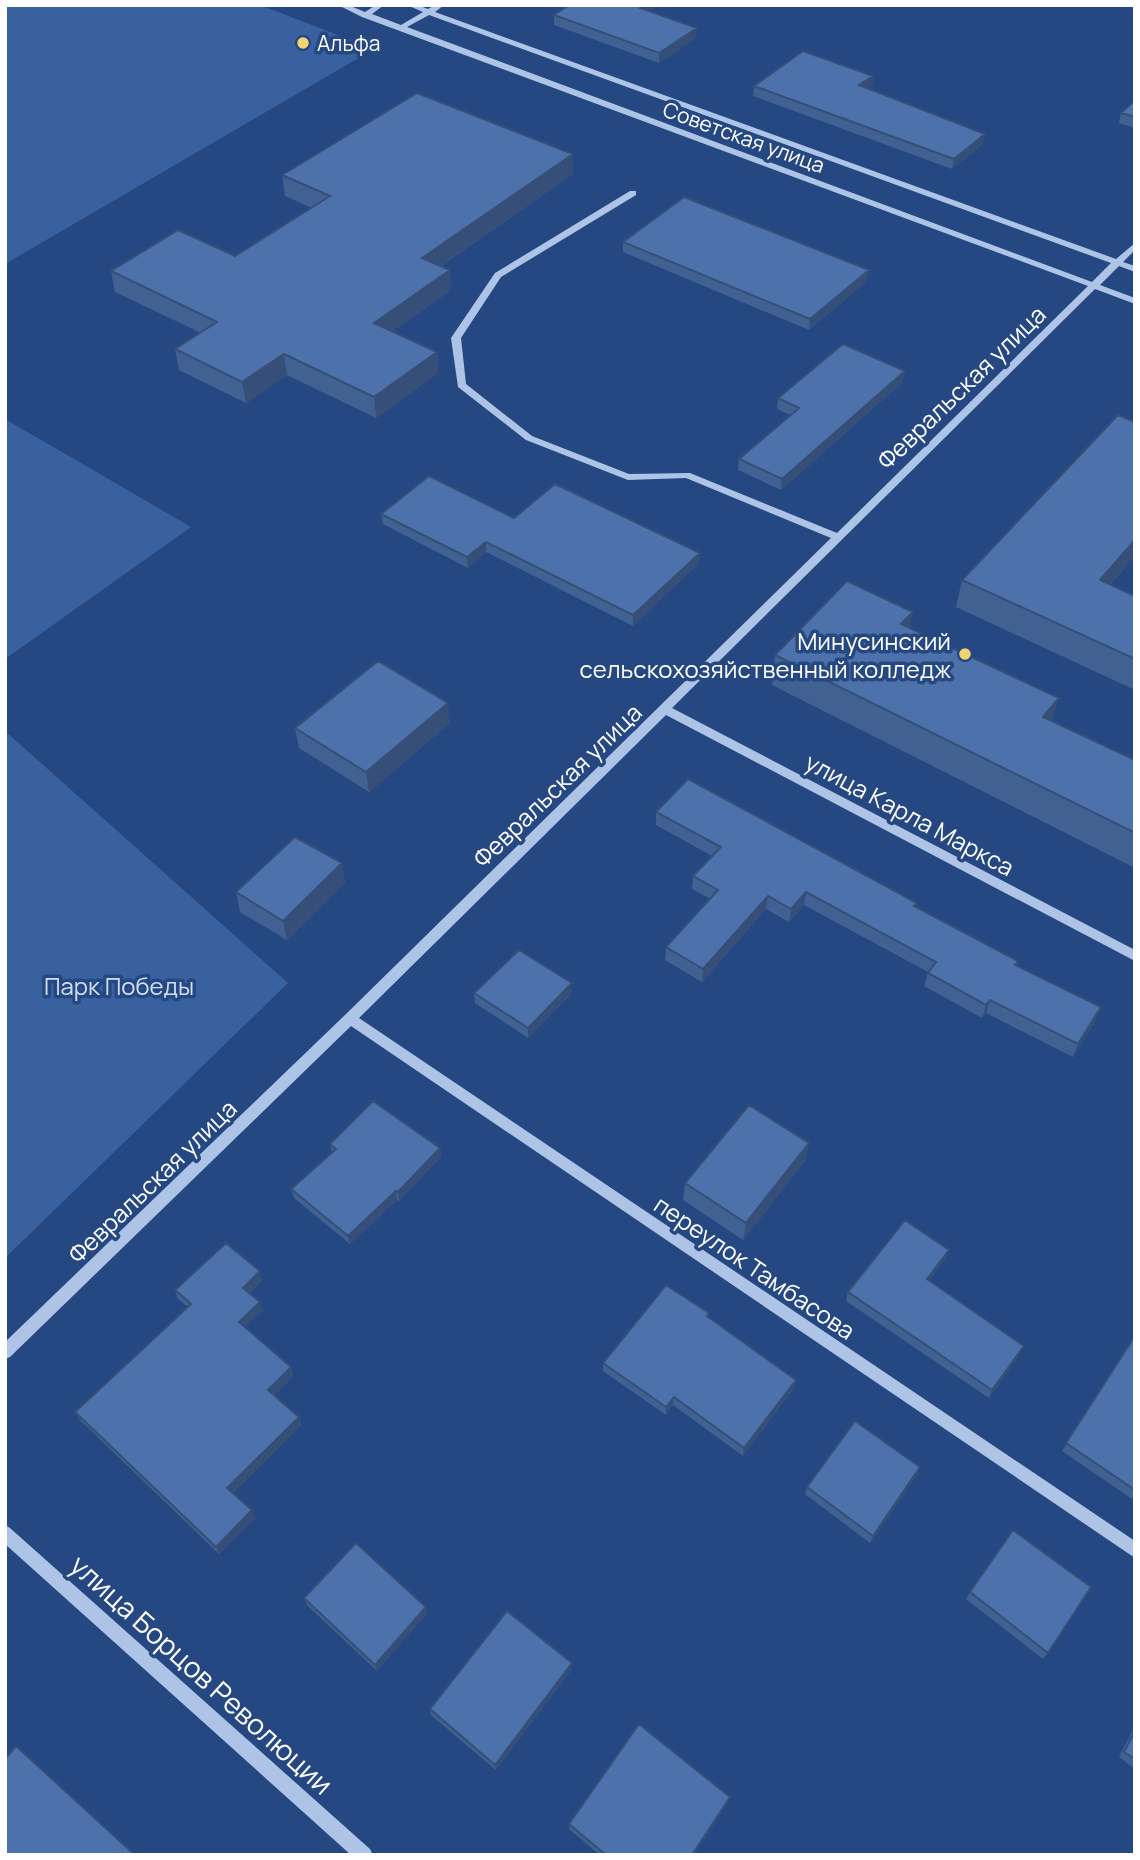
<svg xmlns="http://www.w3.org/2000/svg" width="1140" height="1860" viewBox="0 0 1140 1860" font-family="Manrope,sans-serif">
<style>
.green{fill:#3961a0}
.lines{fill:none;stroke-linecap:round;stroke-linejoin:round}
.minor{fill:#adc4e7;fill-rule:evenodd}
.wall{fill:#426193}
.shaded-wall{fill:#364f78}
.building{fill:#4d71ab;stroke:#364f78;stroke-width:2}
.poi-dot{fill:#f1d471;stroke:#254882;stroke-width:2.5}
.labels{text-anchor:middle;dominant-baseline:central;stroke-width:7;stroke-linejoin:round;paint-order:stroke}
.far-poi-label{font-size:21px;fill:#fff;stroke:#254882;text-anchor:start}
.far-street-label{font-size:21px;fill:#fff;stroke:#254882}
.street-label{font-size:24px;fill:#fff;stroke:#254882}
.poi-label{font-size:24px;fill:#fff;stroke:#254882;text-anchor:end}
.park-label{font-size:24px;fill:#d0dff6;stroke:#254882}
.near-street-label{font-size:28px;fill:#fff;stroke:#254882}
</style>
<rect width="100%" height="100%" fill="#254882"/>
<path class="green" d="M5,5H260L374,49L5,264Z
M5,419L191,527L5,659Z
M5,731L288,983L5,1258Z"/>
<g class="lines">
<path class="minor" d="M338,5H348L365,12L376,5H384L372,14L401,25L423,12L407,5H417L428,9L435,5H444L435,12L1116,259L1135,243V250L1123,262L1135,266V272L1119,266L1100,285L1135,298V304L1095,289L672,708L1135,950V961L666,715L359,1018L1135,1541V1558L351,1026L10,1357L5,1359V1342L345,1015L831,538L686,478L628,480L526,440L458,387L451,338L495,273L630,191H636V195L501,277L461,338L466,384L532,436L629,474L690,473L837,533L1088,286L362,17ZM429,15L1111,263L1092,282L407,27Z
M5,1525L10,1528L370,1849L373,1855H351L5,1544Z"/>
</g>
<path class="wall" d="M649,12L696,38L659,63L554,25V15Z
M873,76L872,86L868,88L983,144L952,169L753,96L754,86Z
M1135,100V128L1119,123L1121,113Z
M573,174L441,266L451,290L393,331L437,352L438,373L376,418L287,375L246,403L179,370L175,349L201,333L115,292L111,271L235,256L312,208L285,196L282,175Z
M623,242L867,281L809,330L623,252Z
M903,382L781,490L738,470L739,459L790,415L777,409L778,398Z
M1135,422V556L1110,585L1135,596V690L956,607L962,580Z
M381,514L514,518L699,563L633,626L486,552L468,568L383,524Z
M910,628L1052,721L1135,760V868L772,685L775,655Z
M450,723L369,792L299,748L295,728Z
M656,812L916,906L1018,961L1017,966L1096,1020L1073,1057L986,1013L982,1018L924,986L928,972L804,905L789,922L766,909L702,982L665,960L666,947L710,899L692,889L693,876L712,856L656,825Z
M342,863L345,883L287,940L240,912L236,892Z
M572,983V993L528,1038L475,1003L474,993Z
M809,1143L805,1161L743,1240L683,1200L685,1183Z
M330,1144L440,1148L441,1157L399,1201L397,1200L350,1244L294,1198L291,1189L332,1153Z
M946,1258L929,1280L1020,1354L989,1398L846,1301L848,1292Z
M262,1280L250,1293L263,1310L245,1327L291,1367L293,1376L274,1395L299,1417L301,1425L233,1493L255,1518L219,1554L80,1420L75,1412L188,1307L178,1299L175,1290Z
M709,1313V1317L794,1388L743,1456L673,1405L666,1415L603,1371V1363Z
M1135,1336V1501L1062,1451Z
M920,1467L917,1475L870,1543L805,1494L807,1487Z
M970,1592L1048,1653L1043,1659L966,1599Z
M304,1598L427,1613L377,1671L307,1605Z
M572,1669L496,1770L431,1715L430,1709Z
M1135,1726V1769L1119,1757Z
M728,1802L694,1855H600L569,1829V1824Z"/>
<path class="shaded-wall" d="M644,5H659L639,18L640,8Z
M697,28L696,38L659,63V53Z
M873,76L872,86L858,95L859,85Z
M985,134L983,144L952,169L954,159Z
M573,154V174L423,278L422,258Z
M450,270L451,290L376,343L374,323Z
M869,270L867,281L809,330L810,319Z
M437,352L438,373L376,418L374,397Z
M284,354L287,375L246,403L242,382Z
M905,371L903,382L781,490L782,479Z
M1135,540V556L1092,607L1100,580Z
M486,542V552L468,568L467,557Z
M700,553L699,563L633,626V615Z
M913,612L907,641L901,624Z
M1059,698L1050,727L1043,717Z
M448,703L450,723L369,792L366,772Z
M342,863L345,883L287,940L283,921Z
M806,892L804,905L789,922L791,909Z
M768,896L766,909L702,982L703,969Z
M572,983V993L528,1038V1028Z
M990,1000L986,1013L982,1018L986,1005Z
M1101,1007L1096,1020L1073,1057L1078,1044Z
M809,1143L805,1161L743,1240L746,1223Z
M440,1148L441,1157L399,1201L398,1192Z
M396,1191L397,1200L350,1244L348,1236Z
M949,1250L946,1258L924,1287L927,1279Z
M260,1271L262,1280L246,1296L243,1288Z
M260,1302L263,1310L242,1330L239,1322Z
M1024,1346L1020,1354L989,1398L992,1390Z
M291,1367L293,1376L271,1398L268,1390Z
M796,1380L794,1388L743,1456L744,1448Z
M674,1397L673,1405L666,1415V1407Z
M299,1417L301,1425L231,1496L227,1488Z
M920,1467L917,1475L870,1543L873,1536Z
M252,1510L255,1518L219,1554L216,1547Z
M426,1607L427,1613L377,1671L375,1665Z
M572,1663V1669L496,1770L495,1765Z
M730,1797L728,1802L694,1855H692Z"/>
<path class="building" d="M569,5H644L640,8L697,28L659,53L554,15Z
M803,51L873,76L859,85L985,134L954,159L754,86Z
M417,93L573,154L422,258L450,270L374,323L437,352L374,397L284,354L242,382L175,349L217,322L111,271L178,230L235,256L330,196L282,175Z
M1135,100V117L1121,113Z
M684,197L869,270L810,319L623,242Z
M843,344L905,371L782,479L739,459L799,408L778,398Z
M1118,415L1135,422V540L1100,580L1135,596V659L962,580Z
M429,476L514,518L555,484L700,553L633,615L486,542L467,557L381,514Z
M847,581L913,612L901,624L1059,698L1043,717L1135,760V833L775,655Z
M378,661L448,703L366,772L295,728Z
M688,779L917,903L914,906L1018,961L1015,965L1101,1007L1078,1044L990,1000L986,1005L928,973L936,962L806,892L791,909L768,896L703,969L666,947L718,890L693,876L721,847L656,812Z
M295,837L342,863L283,921L236,892Z
M519,950L572,983L528,1028L474,993Z
M373,1101L440,1148L398,1192L396,1191L348,1236L291,1189L336,1149L330,1144Z
M749,1105L809,1143L746,1223L685,1183Z
M905,1220L949,1250L927,1279L1024,1346L992,1390L848,1292Z
M226,1243L260,1271L243,1288L260,1302L239,1322L291,1367L268,1390L299,1417L227,1488L252,1510L216,1547L75,1412L191,1304L175,1290Z
M666,1285L709,1313L707,1316L796,1380L744,1448L674,1397L666,1407L603,1363Z
M1135,1336V1490L1066,1443Z
M855,1421L920,1467L873,1536L807,1487Z
M1013,1530L1091,1587L1048,1653L970,1592Z
M356,1543L426,1607L375,1665L304,1598Z
M507,1611L572,1663L495,1765L430,1709Z
M639,1724L730,1797L692,1855H606L569,1824Z
M1135,1731V1759L1124,1752Z
M16,1746L135,1855H5V1759Z"/>
<g class="poi-dot">
<circle cx="303" cy="43" r="7"/>
<circle cx="965" cy="654" r="7"/>
</g>
<g class="labels">
<g class="far-poi-label">
<text x="317" y="43">Альфа</text>
</g>
<g class="far-street-label">
<text transform="translate(744 137) rotate(20)">Советская улица</text>
</g>
<g class="street-label">
<text transform="translate(961 387) rotate(-44)">Февральская улица</text>
<text transform="translate(557 785) rotate(-44)">Февральская улица</text>
<text transform="translate(910 814) rotate(28)">улица Карла Маркса</text>
<text transform="translate(152 1181) rotate(-44)">Февральская улица</text>
<text transform="translate(755 1267) rotate(34)">переулок Тамбасова</text>
</g>
<g class="poi-label">
<text x="951" y="640">Минусинский<tspan x="951" dy="28">сельскохозяйственный колледж</tspan></text>
</g>
<g class="park-label">
<text x="119" y="985">Парк Победы</text>
</g>
<g class="near-street-label">
<text transform="translate(202 1674) rotate(42)">улица Борцов Революции</text>
</g>
</g>
<rect width="1140" height="1860" fill="none" stroke="#ffffff" stroke-width="14"/>
</svg>
